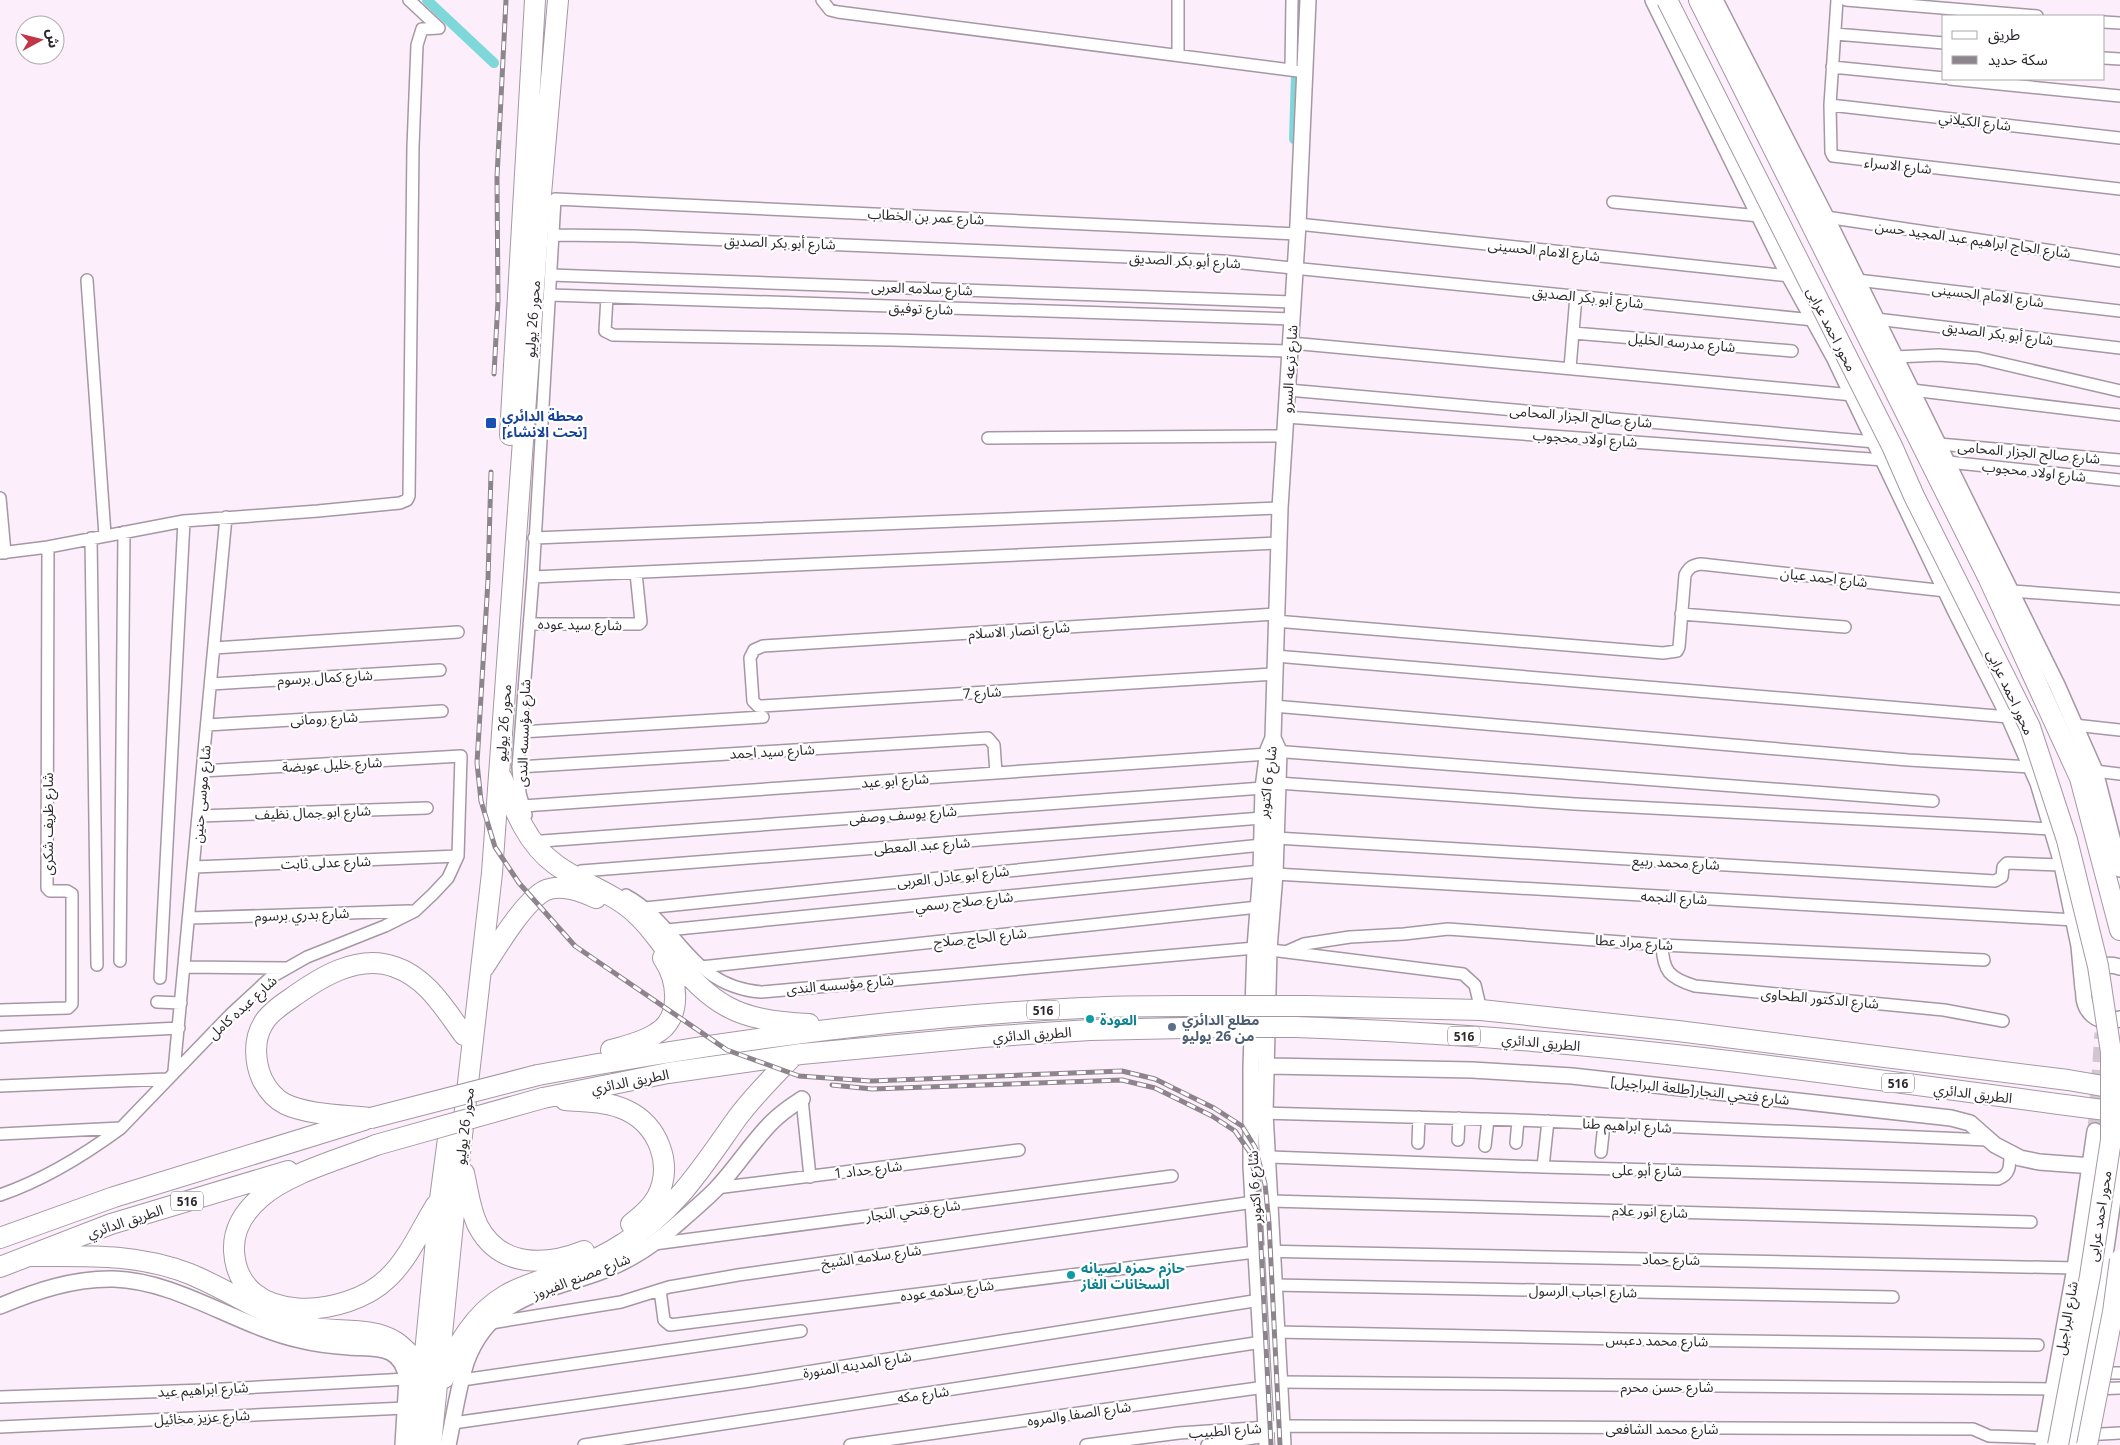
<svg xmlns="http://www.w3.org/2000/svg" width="2120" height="1445" viewBox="0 0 2120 1445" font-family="'Open Sans','Noto Sans Arabic',sans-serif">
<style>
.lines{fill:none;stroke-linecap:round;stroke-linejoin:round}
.canal{stroke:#7ed8d9;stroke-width:10}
.secondary-tunnel{stroke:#d3c6d2;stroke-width:15;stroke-dasharray:15 8;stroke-linecap:butt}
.street-casing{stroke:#a598a4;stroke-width:14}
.secondary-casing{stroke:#a598a4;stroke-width:18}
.highway-casing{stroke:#a598a4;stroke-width:22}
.street{stroke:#fff;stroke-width:11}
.secondary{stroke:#fff;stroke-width:15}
.highway{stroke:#fff;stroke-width:20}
.rail-casing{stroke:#8e848d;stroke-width:5}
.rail{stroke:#fff;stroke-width:3;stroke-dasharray:9;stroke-linecap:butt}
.highway-bridge-casing{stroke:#a598a4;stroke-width:22;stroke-linecap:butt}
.highway-bridge{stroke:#fff;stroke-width:20}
.transit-dot{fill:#1a4fb4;stroke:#fff;stroke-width:2}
.culture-dot{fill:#0f9aa8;stroke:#fff;stroke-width:2}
.service-dot{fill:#5c6f8a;stroke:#fff;stroke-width:2}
.labels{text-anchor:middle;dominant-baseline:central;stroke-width:4.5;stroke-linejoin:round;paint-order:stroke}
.shield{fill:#fff;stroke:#6c686c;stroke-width:1}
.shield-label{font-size:12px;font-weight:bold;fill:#2d282d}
.street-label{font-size:14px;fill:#2d282d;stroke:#fff}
.transit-label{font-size:14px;font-weight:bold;fill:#164399;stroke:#fff;text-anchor:start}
.culture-label{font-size:14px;font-weight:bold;fill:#0d838f;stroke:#fff;text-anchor:start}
.service-label{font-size:14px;font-weight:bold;fill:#4e5e75;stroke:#fff;text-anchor:start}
</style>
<rect width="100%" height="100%" fill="#fceefb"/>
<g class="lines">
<path class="canal" d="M427,0L494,63
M1297,61L1299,0
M1294,139L1296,75"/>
<path class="secondary-tunnel" d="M2095,1131L2102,1033"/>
<g class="street-casing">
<path id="street" d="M409,0L439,28
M822,0L830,10L838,12L1306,72
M1178,0V55
M1837,0L1830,105L1831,152L1833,156L2120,189
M1846,0L2037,16
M2104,22L2120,23
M1835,34L1944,43
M2104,58L2120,59
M1832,67L1944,78
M1291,69L1292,0
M1950,79L2120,96
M1830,105L2120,138
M1613,202L1760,216
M1826,217L2120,261
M1298,224L1790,276
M554,235L634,236L1223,261L1814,320
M551,275L1293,302
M87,280L105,535
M1857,280L2120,311
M550,295L1292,319
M607,297L605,331L613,335L892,340L1290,351
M1876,319L2120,348
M1573,333L1792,351
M1291,343L1853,395
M1895,357L1939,355L1978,358L2120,391
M1570,368L1576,296
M1288,390L1875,442
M1912,390L2120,415
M1286,417L1884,460
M988,438L1285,436
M1939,444L2120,460
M1948,462L2120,480
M0,498L5,553
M91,538L97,965
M534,538L1280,508
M0,553L48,547L184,521L318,511L400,503L407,500L409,496L413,147L417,45L422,29L439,28
M533,577L1279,543
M2012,591L2120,599
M1681,614L1845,627
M1275,621L1663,653L1677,651L1679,647L1685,575C1689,567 1693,565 1701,564L1946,591
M529,624H639L641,622L636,573
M214,648L458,632
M1275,656L2009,717
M1274,674L762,706H758L753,701L750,658L754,650L763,646L1276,614
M211,684L440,670
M1273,706L1908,760L2031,767
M207,725L442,711
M2074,725L2120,730
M521,732L763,717
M1273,751L1933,801
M518,767L988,738L994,745L996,773
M2095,771L2120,774
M1278,783L1575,804L2052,829
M523,806L1268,754
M526,815L520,793L518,767L533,577L555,199L1297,234
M199,816L427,808
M1276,838L1995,881L2002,877L2003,867L2007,863L2062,865
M542,841L1263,788
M194,867L458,856
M581,871L1262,818
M1275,874L2074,920
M626,895C681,925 689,986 761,992L1255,948L1463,974L1475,985L1481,1010
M645,908L1262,845
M189,918L410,911
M667,930L1261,871
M1662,945C1663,971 1669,978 1695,986L1944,1010L2003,1021
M1288,951L1304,944L1350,937L1404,934L1448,929L1662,945L1984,960
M120,961L124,532
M184,967L287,968
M701,967L1258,907
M160,978L184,521
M157,1002L181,1003
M0,1010L68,1008L72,1004V894L67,891H50L47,888L48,547
M0,1037L179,1028
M174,1071L226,517
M0,1086L167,1079
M802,1099L810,1177
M1265,1113L1518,1120L1988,1140
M0,1134L121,1128
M1458,1140L1459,1118
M1418,1143L1419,1117
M1516,1143L1518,1120
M1485,1146L1488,1119
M1601,1152L1604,1124
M1267,1157L1543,1167L1998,1179C2010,1175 2010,1166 2010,1154
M1543,1167L1548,1121
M716,1188L1019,1150
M0,1195C44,1180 83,1156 121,1128L230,1015L270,978L307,957L385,926L415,911L433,894L448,878L458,856L461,756L202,771
M1269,1201L2031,1222
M654,1244L1172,1176
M1274,1285L1893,1297
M660,1290L664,1320L670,1325L1263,1251L2075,1268
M491,1323L621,1302L669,1287L738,1275L1254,1202
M1276,1332L1674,1340L2038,1345
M2097,1373H2120
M462,1380L801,1331
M1279,1382L2054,1389
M2094,1389L2120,1388
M0,1397L204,1390L407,1379
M453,1423L750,1381L1260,1300
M0,1427L405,1408
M2084,1435L2120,1433
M584,1445L1262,1342
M850,1445L1265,1387
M1086,1445L1179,1433L1283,1426L1973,1429L1989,1436L2045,1438
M1207,1445L1267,1436"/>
</g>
<g class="secondary-casing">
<path id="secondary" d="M1653,0L1784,266L1835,359L1955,610L2009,717L2038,783L2061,860L2079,946L2083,989
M1715,0L1826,217L2057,685L2095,771L2120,869
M1273,738L1279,751L1278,783L1275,874L1269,949L1265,1113L1283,1445
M2120,967C2072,953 2071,1033 2120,1019
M1266,1066L1472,1070L1572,1076L1951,1118L1970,1123L1995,1145L2020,1158L2039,1162L2120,1168
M0,1306C36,1291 74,1278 114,1279C178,1281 237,1326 300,1340C316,1344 333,1346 349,1347C377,1349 401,1344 407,1379L403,1445
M448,1445C454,1417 458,1387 467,1360C491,1297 545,1292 600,1272C624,1263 648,1249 668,1232C684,1218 701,1204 716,1189C736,1168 751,1143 772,1122C781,1113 791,1106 802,1099
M1267,1445L1251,1166V1067L1255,948L1261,871L1263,788L1268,750L1273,738L1280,508L1298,224L1308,0
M2043,1445L2075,1268L2095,1131
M2070,1445C2091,1351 2106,1256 2118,1161"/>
</g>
<g class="highway-casing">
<path id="highway" d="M1699,0L1988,577L2080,778L2120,930
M510,435L535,0
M502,778C514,809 527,844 555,864C580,883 612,892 635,913C648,924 657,938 667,951C715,1007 734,1020 809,1024
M484,967C497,947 523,903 544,891C559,883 582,891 596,898
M1307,1006L1481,1010L1678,1031L2068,1080L2120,1089
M1295,1027C1374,1030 1453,1034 1532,1041C1729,1057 1924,1087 2120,1112
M611,1050C626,1046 642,1042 655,1034C683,1019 678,980 663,958
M538,1075C718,1041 899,1017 1082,1008C1133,1005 1183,1006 1234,1006
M543,1098L668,1073L801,1054L983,1037L1090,1030L1232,1027
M565,1100C585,1102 607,1101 626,1110C658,1125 674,1164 657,1197C651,1208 641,1216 631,1224
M371,1118C345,1115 308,1115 285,1104C275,1099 267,1089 262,1079C255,1063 253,1040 263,1024C268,1014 281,1005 290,999C319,978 358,953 395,967C427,978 444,1008 464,1035
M376,1145C341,1159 288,1173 260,1198C244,1212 233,1230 234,1251C238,1328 348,1318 388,1278C409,1258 421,1229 436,1205
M464,1173C468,1191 470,1210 478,1226C500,1268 546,1266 584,1251
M0,1238L114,1197L364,1120
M29,1256C84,1256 138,1253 190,1274C229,1290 263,1315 304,1326C333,1334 370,1325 396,1342C407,1350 415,1360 423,1369
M0,1267L111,1224L288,1171
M444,1378C455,1346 475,1313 506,1295C525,1284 546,1279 566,1272C586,1264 606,1255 624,1243C675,1211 701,1169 735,1121C752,1097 773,1077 793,1056
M416,1445L440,1199L449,1131
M431,1445L460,1153L492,873L539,217L558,0"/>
</g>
<use href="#street" class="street"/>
<use href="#secondary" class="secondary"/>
<use href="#highway" class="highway"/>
<g class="rail-casing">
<path id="rail" d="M494,374L498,301L497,177L506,0
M491,472L488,580L477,763L481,801L495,847L519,883L575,946L727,1050L799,1076L871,1081L1122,1071L1155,1079L1214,1108L1242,1126L1255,1147L1265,1184L1269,1223L1280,1445
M832,1085L872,1089L1122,1080L1155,1088L1212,1116L1235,1131L1249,1151L1258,1188L1271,1445"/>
</g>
<use href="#rail" class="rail"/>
<g class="highway-bridge-casing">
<path id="highway-bridge" d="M1667,0L1892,446L1914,496L2030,727L2067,840L2098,966L2111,1052V1140L2090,1276L2058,1445
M1234,1006H1307
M1232,1027H1295
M371,1118L538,1075
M376,1145L543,1098
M2087,1445L2113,1312L2120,1260"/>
</g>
<use href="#highway-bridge" class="highway-bridge"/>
</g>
<rect class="transit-dot" x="485" y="417" width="12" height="12" rx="2.5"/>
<g class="culture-dot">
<circle cx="1090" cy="1019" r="5"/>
<circle cx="1071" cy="1275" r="5"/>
</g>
<circle class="service-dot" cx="1172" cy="1027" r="5"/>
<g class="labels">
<g class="shield">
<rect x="1027" y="1000.5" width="32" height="19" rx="4"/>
<rect x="1448" y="1026.5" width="32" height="19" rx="4"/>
<rect x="1882" y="1073.5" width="32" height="19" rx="4"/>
<rect x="171" y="1191.5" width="32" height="19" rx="4"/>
</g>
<g class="shield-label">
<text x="1043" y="1010">516</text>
<text x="1464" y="1036">516</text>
<text x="1898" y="1083">516</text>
<text x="187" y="1201">516</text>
</g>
<g class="street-label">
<text transform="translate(1975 121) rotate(7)">شارع الكيلاني</text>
<text transform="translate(1898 165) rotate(6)">شارع الاسراء</text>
<text transform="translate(926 216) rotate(3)">شارع عمر بن الخطاب</text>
<text transform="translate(1973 239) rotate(8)">شارع الحاج ابراهيم عبد المجيد حسن</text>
<text transform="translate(780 242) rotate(2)">شارع أبو بكر الصديق</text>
<text transform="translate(1544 250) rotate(6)">شارع الامام الحسينى</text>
<text transform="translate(1185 260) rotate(3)">شارع أبو بكر الصديق</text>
<text transform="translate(922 288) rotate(2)">شارع سلامه العربى</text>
<text transform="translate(1988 295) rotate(7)">شارع الامام الحسينى</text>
<text transform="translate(1588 297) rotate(6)">شارع أبو بكر الصديق</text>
<text transform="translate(921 308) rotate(2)">شارع توفيق</text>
<text transform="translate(532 319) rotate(-86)">محور 26 يوليو</text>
<text transform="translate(1832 329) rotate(63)">محور احمد عرابى</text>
<text transform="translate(1998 333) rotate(7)">شارع أبو بكر الصديق</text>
<text transform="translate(1682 342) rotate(5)">شارع مدرسه الخليل</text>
<text transform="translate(1289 369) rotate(-86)">شارع ترعه السرو</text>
<text transform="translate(1581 416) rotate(5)">شارع صالح الجزار المحامى</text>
<text transform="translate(1585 438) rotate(4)">شارع اولاد محجوب</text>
<text transform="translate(2029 452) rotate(5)">شارع صالح الجزار المحامى</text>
<text transform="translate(2034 471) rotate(6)">شارع اولاد محجوب</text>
<text transform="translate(1824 577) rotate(6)">شارع احمد عيان</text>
<text transform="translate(580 624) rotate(1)">شارع سيد عوده</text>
<text transform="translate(1019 630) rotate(-4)">شارع انصار الاسلام</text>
<text transform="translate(325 677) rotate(-3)">شارع كمال برسوم</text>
<text transform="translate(982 692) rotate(-4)">شارع 7</text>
<text transform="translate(2011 692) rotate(65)">محور احمد عرابى</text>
<text transform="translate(324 718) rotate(-3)">شارع رومانى</text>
<text transform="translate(503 723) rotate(-86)">محور 26 يوليو</text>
<text transform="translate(523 733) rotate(-88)">شارع مؤسسه الندى</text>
<text transform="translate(772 751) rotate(-3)">شارع سيد احمد</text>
<text transform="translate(332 764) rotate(-3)">شارع خليل عويضة</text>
<text transform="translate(895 780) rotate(-4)">شارع ابو عيد</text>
<text transform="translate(1267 782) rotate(-83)">شارع 6 اكتوبر</text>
<text transform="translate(201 794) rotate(-85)">شارع موسى حنين</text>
<text transform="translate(313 812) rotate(-2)">شارع ابو جمال نظيف</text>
<text transform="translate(903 814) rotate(-4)">شارع يوسف وصفى</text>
<text transform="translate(47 824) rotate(-90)">شارع ظريف شكرى</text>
<text transform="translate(922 845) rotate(-4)">شارع عبد المعطى</text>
<text transform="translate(326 862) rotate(-2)">شارع عدلى ثابت</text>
<text transform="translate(1676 862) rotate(3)">شارع محمد ربيع</text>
<text transform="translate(953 876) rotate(-6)">شارع ابو عادل العربى</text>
<text transform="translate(1674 897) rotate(3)">شارع النجمه</text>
<text transform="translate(964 901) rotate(-6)">شارع صلاح رسمي</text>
<text transform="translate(302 914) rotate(-2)">شارع بدري برسوم</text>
<text transform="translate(980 937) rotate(-6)">شارع الحاج صلاح</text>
<text transform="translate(1634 942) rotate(4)">شارع مراد عطا</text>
<text transform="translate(840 984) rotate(-5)">شارع مؤسسه الندى</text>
<text transform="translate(1820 998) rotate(5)">شارع الدكتور الطحاوى</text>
<text transform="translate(242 1007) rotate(-42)">شارع عبده كامل</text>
<text transform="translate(1032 1034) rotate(-4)">الطريق الدائري</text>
<text transform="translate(1541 1042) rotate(5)">الطريق الدائري</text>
<text transform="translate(630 1081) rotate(-11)">الطريق الدائري</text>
<text transform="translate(1700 1090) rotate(6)">شارع فتحي النجار[طلعة البراجيل]</text>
<text transform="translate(1973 1093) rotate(7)">الطريق الدائري</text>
<text transform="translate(1627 1125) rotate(3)">شارع ابراهيم طنا</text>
<text transform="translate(464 1126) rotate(-83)">محور 26 يوليو</text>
<text transform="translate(868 1169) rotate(-7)">شارع حداد 1</text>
<text transform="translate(1647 1170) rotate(1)">شارع أبو على</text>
<text transform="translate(1254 1187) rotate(-93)">شارع 6 اكتوبر</text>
<text transform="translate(913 1210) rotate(-7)">شارع فتحي النجار</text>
<text transform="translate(1650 1211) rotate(2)">شارع انور علام</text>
<text transform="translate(2099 1216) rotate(-81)">محور احمد عرابى</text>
<text transform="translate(125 1221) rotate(-18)">الطريق الدائري</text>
<text transform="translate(871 1256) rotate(-8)">شارع سلامه الشيخ</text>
<text transform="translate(1671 1259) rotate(1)">شارع حماد</text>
<text transform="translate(581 1276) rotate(-21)">شارع مصنع الفيروز</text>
<text transform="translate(947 1290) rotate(-7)">شارع سلامه عوده</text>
<text transform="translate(1583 1291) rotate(1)">شارع احباب الرسول</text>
<text transform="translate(2066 1318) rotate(-80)">شارع البراجيل</text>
<text transform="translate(1657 1340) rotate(1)">شارع محمد دعبس</text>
<text transform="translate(857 1364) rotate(-9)">شارع المدينه المنورة</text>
<text x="1667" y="1386">شارع حسن محرم</text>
<text transform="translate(203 1389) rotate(-3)">شارع ابراهيم عيد</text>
<text transform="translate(923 1394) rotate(-8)">شارع مكه</text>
<text transform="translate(1079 1413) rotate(-8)">شارع الصفا والمروه</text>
<text transform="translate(202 1417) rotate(-3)">شارع عزيز مخائيل</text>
<text x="1662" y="1428">شارع محمد الشافعى</text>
<text transform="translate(1225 1430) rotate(-4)">شارع الطبيب</text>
</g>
<g class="transit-label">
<text x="502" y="415">محطة الدائري<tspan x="502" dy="16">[تحت الانشاء]</tspan></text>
</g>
<g class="culture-label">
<text x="1100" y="1019">العودة</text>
<text x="1081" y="1267">حازم حمزه لصيانه<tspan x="1081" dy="16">السخانات الغاز</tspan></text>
</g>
<g class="service-label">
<text x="1182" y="1019">مطلع الدائري<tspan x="1182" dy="16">من 26 يوليو</tspan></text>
</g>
</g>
<rect x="1942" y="15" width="162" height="65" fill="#ffffff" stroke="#aba9ab"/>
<rect x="1952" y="31" width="25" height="8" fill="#ffffff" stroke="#aba9ab"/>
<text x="1988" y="40" font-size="15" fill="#2d282d">طريق</text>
<rect x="1952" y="56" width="25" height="8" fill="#8e848d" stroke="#aba9ab"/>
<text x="1988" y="65" font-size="15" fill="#2d282d">سكة حديد</text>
<g transform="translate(40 40) rotate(83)"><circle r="24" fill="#ffffff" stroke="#aba9ab"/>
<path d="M0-4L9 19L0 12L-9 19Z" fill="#c43447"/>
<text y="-8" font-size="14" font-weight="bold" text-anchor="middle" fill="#2d282d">ش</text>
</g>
</svg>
